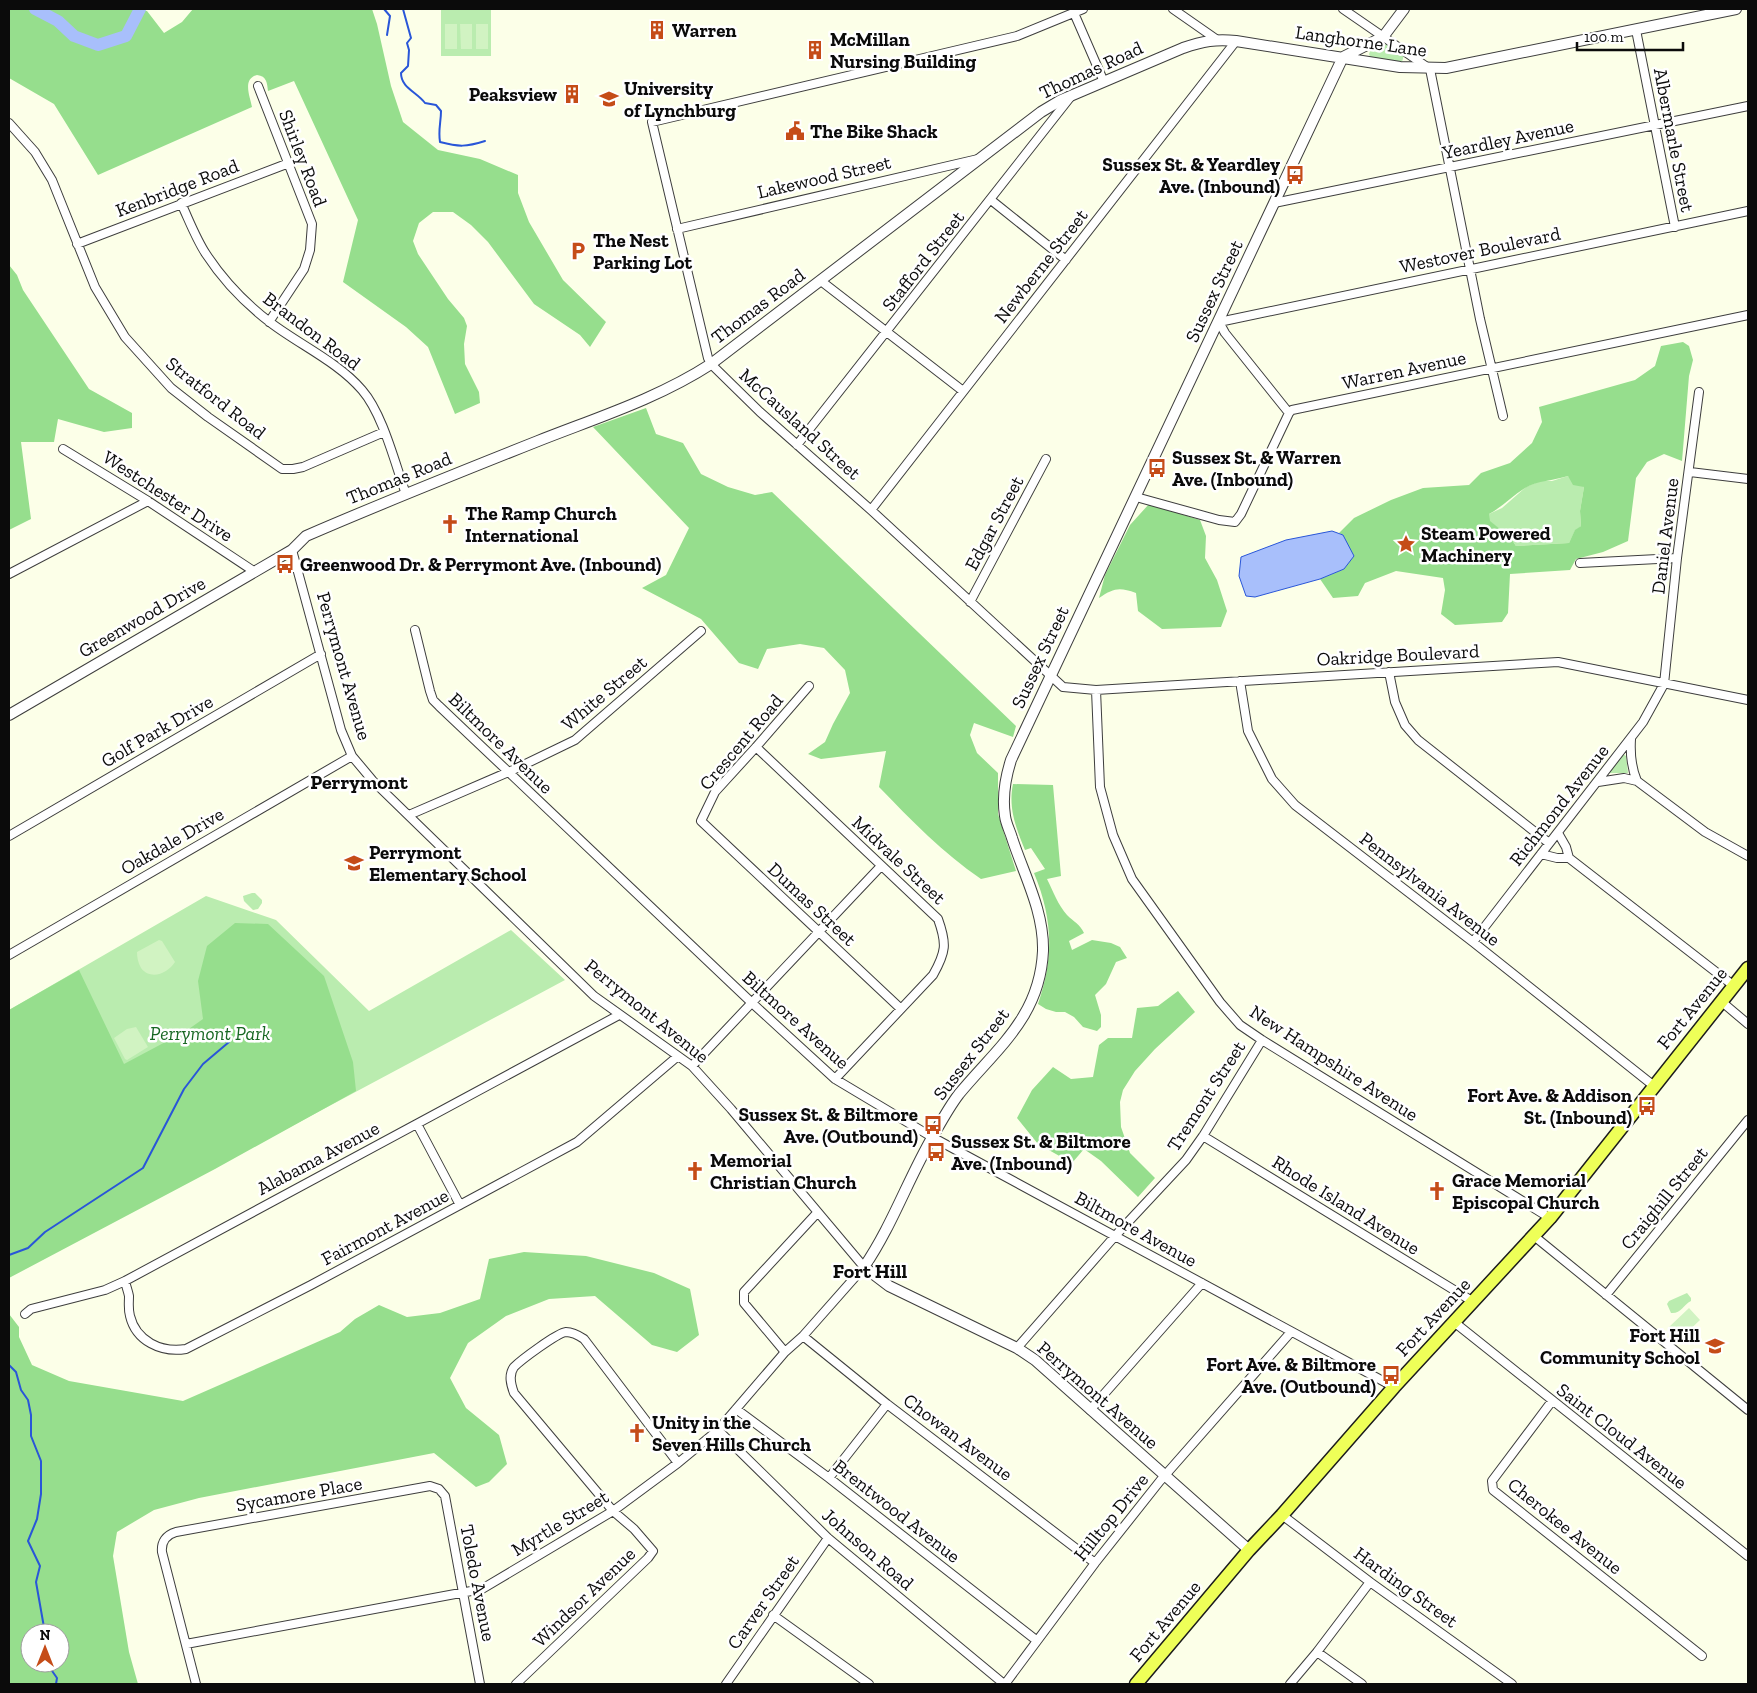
<svg xmlns="http://www.w3.org/2000/svg" width="1757" height="1693" viewBox="0 0 1757 1693" font-family="'Zilla Slab',serif">
<style>
.green{fill:#baecaf}
.forest{fill:#96de8d;fill-rule:evenodd}
.pitch{fill:#d1f3c2}
.water{fill:#a8bffb;stroke:#2956d8}
.lines{fill:none;stroke-linecap:round;stroke-linejoin:round}
.stream{stroke:#2956d8;stroke-width:2}
.river{stroke:#a8bffb;stroke-width:12}
.minor-casing{stroke:#3e3e3e;stroke-width:10}
.tertiary-casing{stroke:#3e3e3e;stroke-width:12}
.primary-casing{stroke:#1c1c1c;stroke-width:15}
.minor{stroke:#fff;stroke-width:8}
.tertiary{stroke:#fff;stroke-width:10}
.primary{stroke:#eeff58;stroke-width:12}
.labels{text-anchor:middle;dominant-baseline:central;stroke-width:5;stroke-linejoin:round;paint-order:stroke}
.poi-label{font-size:19px;font-weight:bold;fill:#0b0b0b;stroke:#fff;text-anchor:start}
.street-label{font-size:19px;fill:#0b0b0b;stroke:#fff}
.park-label{font-size:19px;font-style:italic;fill:#176722;stroke:#fff}
.neighbourhood-label{font-size:20px;font-weight:bold;fill:#0b0b0b;stroke:#fff}
</style>
<rect width="100%" height="100%" fill="#fcffe8"/>
<path class="green" d="M441,9H491V56H441Z
M1383,44L1388,45L1404,55L1402,62L1370,57L1369,54L1371,49Z
M1568,476L1584,487L1580,511L1581,526L1575,531L1569,543L1516,546L1510,537L1489,521V514L1502,508L1526,487L1540,481H1552Z
M1623,754L1626,756L1628,773H1609Z
M252,893H255L262,900V903L258,909L253,910L244,901L243,896Z
M206,896L276,920L369,1011L511,930L565,980L9,1277V1010Z
M1687,1293L1691,1298V1301C1683,1305 1681,1314 1671,1313L1667,1304L1669,1301Z"/>
<path class="forest" d="M9,9H137L147,11L164,33L182,22L193,9H372L377,24L391,86L403,122L438,150L480,159L518,175V193L529,222L563,280L606,322L590,347L580,335L534,304L488,242L471,225L453,212H433L419,223L413,241L418,254L448,299L464,318L467,326L464,344L465,364L479,392L480,403L455,414L428,347L406,327L343,282L358,220L294,81L268,91C267,83 267,76 257,75C242,79 250,96 252,107L98,175L54,104L9,78Z
M9,265L17,275L23,290L89,389L132,413V428L104,432L58,419L54,442H21L31,519L9,530Z
M1683,342L1689,346L1693,360L1689,376L1682,461L1664,454L1647,462L1636,478L1628,541L1603,552L1576,559L1570,570L1510,574L1508,613L1502,622L1455,625L1441,614L1445,590L1443,578L1396,571L1365,583L1358,596L1333,598L1320,579L1344,569L1343,535L1339,533L1354,518L1391,500L1423,488L1469,485L1481,473L1510,463L1532,443L1542,422L1539,407L1635,380L1655,366L1661,346ZM1568,476L1573,485L1584,487L1580,511L1581,526L1575,530L1569,543L1516,546L1510,537L1490,521L1489,514C1502,507 1512,496 1525,488C1538,480 1553,481 1568,476Z
M646,408L656,434L683,443L701,474L728,487L755,495L772,492L1016,726L1013,737L974,723L970,735L977,753L998,773V814L1016,871L981,879C943,853 911,820 879,787L886,751L821,759L808,754L825,742L833,724L850,693L845,670L824,648L800,644L767,649L758,669L739,663L701,619L642,588L666,575L689,528L593,427Z
M1149,504L1200,520L1206,536L1205,558L1217,580L1227,611L1221,627L1162,629L1138,611L1136,593C1119,587 1114,588 1099,598L1105,575L1130,525Z
M1013,784L1053,785L1061,876L1047,879C1053,891 1058,905 1067,915C1074,922 1080,924 1084,933L1069,941L1072,950L1092,940L1111,943L1120,947L1127,958L1116,962L1106,984L1095,995L1101,1015V1027L1097,1031L1083,1027L1074,1017L1065,1012H1056L1046,1009L1038,1004C1054,957 1053,919 1034,873L1045,869L1031,848L1025,850C1016,828 1008,808 1013,784Z
M235,923L268,924L324,976L353,1062L356,1091L215,1169L9,1278V1010L79,970L124,1064L186,1031L203,1019L198,981L207,946Z
M1178,991L1195,1012L1155,1049L1135,1071L1123,1090L1120,1102L1121,1127L1130,1153L1155,1178L1138,1197L1101,1161L1084,1149L1072,1163L1038,1144L1017,1118L1032,1090L1053,1067L1071,1079L1093,1077L1099,1045L1108,1038H1132L1137,1008L1158,1006Z
M524,1252L586,1256L654,1273L690,1289L699,1335L677,1352L652,1345L595,1296L549,1299L506,1316L468,1343L450,1378L466,1408L499,1435L507,1464L489,1482L476,1487L434,1453L199,1498L154,1510L117,1532L113,1556L129,1652L138,1684H9V1314L19,1327V1337L32,1365L69,1381L183,1401L340,1332L355,1319L379,1305L407,1317L440,1313L480,1299L489,1259ZM30,1633H60V1663H30Z"/>
<path class="pitch" d="M445,24H457V49H445Z
M460,24H472V49H461Z
M476,24H488V49H476Z
M159,940L162,941L175,962C168,973 151,981 141,968C138,963 137,957 137,952Z
M136,1027L148,1047L127,1060L125,1059L114,1038L127,1029Z
M1689,1308L1700,1320L1680,1339L1669,1327Z"/>
<path class="water" d="M1332,531L1343,535L1354,556L1344,569L1320,579L1255,597L1246,596L1239,576L1241,557L1286,540Z"/>
<g class="lines">
<path class="stream" d="M384,9L390,16L387,35
M403,9L411,38L407,43L409,50L408,66L401,73C401,88 417,92 425,103L436,105L441,111C441,122 438,130 440,142C459,147 466,147 485,141
M9,1255L28,1248L45,1232L143,1168L184,1089L203,1064L229,1042
M9,1365L16,1372L21,1390L28,1400L31,1415V1436L41,1461V1494L37,1519L28,1541L40,1566L36,1582L45,1633
M50,1663V1668L57,1678L56,1684"/>
<path class="river" d="M35,9L58,21L74,36L98,45L126,36L140,9"/>
<g class="minor-casing">
<path id="minor" d="M1083,9L1017,36L652,122L708,358L711,364L760,412L871,510L1063,687L1096,690L1558,662L1748,700
M1173,9L1216,39
M1343,9L1430,69L1480,319L1503,416
M1074,13L1104,82
M1636,30L1675,227
M258,86L312,224L310,250L304,269L269,322
M9,123L35,152L52,180L95,287L125,337L171,388L208,417L282,469H293L303,467L384,432
M991,200L1066,260
M181,203C189,220 196,239 206,254C223,280 246,304 271,323C300,345 338,362 362,390C383,414 395,464 406,494
M1274,203L1748,106
M677,229L978,159
M77,244L289,163
M821,281L963,391
M1289,413L1225,333L1219,322L1748,211
M797,445L1072,95
M63,449L148,501L255,572
M1690,472L1748,479
M1136,497L1219,520L1235,522L1241,514L1289,413L1292,410L1748,315
M871,510L1236,41
M1580,563L1677,558
M9,574L148,501
M970,602L1046,459
M415,630L430,691L433,700L439,706L751,1002L835,1079L932,1137L1394,1387
M1389,672L1395,702L1405,725L1418,740L1549,843
M1240,681L1248,731L1272,779L1295,805L1473,942L1654,1086
M809,686L756,747L715,792L701,821L901,1009
M1096,690L1100,787L1113,835L1132,879L1220,1002L1240,1025L1262,1040L1550,1218
M1631,739C1630,755 1631,767 1637,781
M756,747L938,919C947,944 946,952 933,975L835,1079
M1598,782L1624,778L1637,781L1705,832L1748,856
M409,815L513,770L575,740L701,631
M1558,833L1566,847L1569,858
M9,836L321,654
M1541,854L1557,858H1569L1734,986
M1473,942L1643,722L1664,684L1677,558L1699,392
M9,955L352,756
M1722,1002L1748,1024
M692,1066L881,866
M417,1124L460,1205
M1203,1136L1472,1301
M1534,1236L1748,1410
M125,1281C126,1286 128,1291 129,1296C129,1303 128,1309 130,1316C136,1341 161,1353 186,1349L311,1285L577,1142L678,1056
M1606,1295L1748,1120
M25,1314L31,1309L105,1290L125,1281L619,1015
M1454,1322L1748,1556
M803,1336L887,1404L1095,1563
M1017,1348L1115,1236L1186,1160L1203,1136L1262,1040
M785,1352L744,1303V1292L817,1213
M1552,1401L1492,1481L1493,1490L1702,1656
M736,1409L829,1478L1036,1640
M1090,1410L1202,1283
M718,1430L828,1538L1004,1684
M829,1478L887,1404
M1282,1515L1370,1582L1512,1684
M773,1615L869,1684
M186,1644L482,1589L613,1511L678,1463L718,1430L785,1352L803,1336L864,1267L731,1109L692,1066L594,996L373,781L352,756L341,730L292,550
M1317,1652L1362,1684
M196,1684L162,1552C161,1542 166,1535 176,1532L430,1486L439,1489L445,1496L480,1684
M516,1684L648,1558L653,1551L634,1529L613,1511L514,1393C511,1385 508,1375 514,1367C521,1360 557,1333 566,1332C573,1332 578,1335 584,1339L678,1463
M726,1684L828,1538
M1005,1684L1095,1563L1160,1481L1291,1332
M1290,1684L1317,1652L1370,1582"/>
</g>
<g class="tertiary-casing">
<path id="tertiary" d="M1343,57L1383,37L1404,9
M9,715L292,550L306,536C382,503 460,472 538,441C596,418 657,399 711,364L1041,112L1061,100L1183,48C1203,41 1216,39 1236,41L1400,67L1446,68L1736,9
M1249,1550L1035,1360L1017,1348L889,1286L864,1267C892,1226 908,1179 933,1136C941,1122 949,1107 959,1094C997,1048 1040,1017 1043,951C1044,911 1024,875 1012,838C1010,831 1006,824 1005,816C1002,797 1005,779 1011,760L1343,57"/>
</g>
<g class="primary-casing">
<path id="primary" d="M1136,1684L1249,1550L1282,1515L1394,1387L1550,1218L1748,968"/>
</g>
<use href="#minor" class="minor"/>
<use href="#tertiary" class="tertiary"/>
<use href="#primary" class="primary"/>
</g>
<defs>
<g id="building-bare" transform="scale(1.5)"><path d="M-4-6H4V6H1V3H-1V6H-4ZM-2.5-4.3h1.7v1.8h-1.7ZM.8-4.3h1.7v1.8H.8ZM-2.5-1h1.7V.8h-1.7ZM.8-1h1.7V.8H.8Z" fill="#c54c18" stroke="#fff" stroke-width="2.5" paint-order="stroke"/></g>
<g id="university-bare" transform="scale(1.5)"><path d="M0-5L7-2L0 1L-7-2ZM-4 1L0 2.5L4 1V4Q0 6-4 4Z" fill="#c54c18" stroke="#fff" stroke-width="2.5" paint-order="stroke"/></g>
<g id="civic-bare" transform="scale(1.5)"><path d="M-.6-6.5H3V-4.5H.6V-3L4-1V1h2V6H-6V1h2V-1L-.6-3ZM-1.2 2.5V6h2.4V2.5Z" fill="#c54c18" stroke="#fff" stroke-width="2.5" paint-order="stroke"/></g>
<g id="bus-bare" transform="scale(1.5)"><path d="M-5-6H5V4H4V6H2V4H-2V6H-4V4H-5ZM-3.5-4V0h7V-4ZM-3.5 1.2v1.5H-2V1.2ZM2 1.2v1.5H3.5V1.2Z" fill="#c54c18" stroke="#fff" stroke-width="2.5" paint-order="stroke"/></g>
<g id="parking-bare" transform="scale(1.5)"><path d="M-3.5-5.5H1a3.5 3.5 0 0 1 0 7H-1V5.5H-3.5ZM-1-3.4V-.6H.8a1.4 1.4 0 0 0 0-2.8Z" fill="#c54c18" stroke="#fff" stroke-width="2.5" paint-order="stroke"/></g>
<g id="church-bare" transform="scale(1.5)"><path d="M-1.2-6h2.4v3.5h3.3v2.4h-3.3V6h-2.4V-.1h-3.3v-2.4h3.3Z" fill="#c54c18" stroke="#fff" stroke-width="2.5" paint-order="stroke"/></g>
<g id="sight-bare" transform="scale(1.5)"><path d="M0-6L1.8-2.2L6-1.7L2.9 1.2L3.7 5.4L0 3.3L-3.7 5.4L-2.9 1.2L-6-1.7L-1.8-2.2Z" fill="#c54c18" stroke="#fff" stroke-width="2.5" paint-order="stroke"/></g>
<g id="school-bare" transform="scale(1.5)"><path d="M0-5L7-2L0 1L-7-2ZM-4 1L0 2.5L4 1V4Q0 6-4 4Z" fill="#c54c18" stroke="#fff" stroke-width="2.5" paint-order="stroke"/></g>
</defs>
<g fill-rule="evenodd">
<use href="#building-bare" x="657" y="30"/>
<use href="#building-bare" x="815" y="50"/>
<use href="#building-bare" x="572" y="94"/>
<use href="#university-bare" x="609" y="99"/>
<use href="#civic-bare" x="795" y="131"/>
<use href="#bus-bare" x="1295" y="175"/>
<use href="#parking-bare" x="578" y="251"/>
<use href="#bus-bare" x="1157" y="468"/>
<use href="#church-bare" x="450" y="524"/>
<use href="#sight-bare" x="1406" y="544"/>
<use href="#bus-bare" x="285" y="564"/>
<use href="#school-bare" x="354" y="863"/>
<use href="#bus-bare" x="1647" y="1106"/>
<use href="#bus-bare" x="933" y="1125"/>
<use href="#bus-bare" x="936" y="1152"/>
<use href="#church-bare" x="695" y="1171"/>
<use href="#church-bare" x="1437" y="1191"/>
<use href="#school-bare" x="1715" y="1346"/>
<use href="#bus-bare" x="1391" y="1375"/>
<use href="#church-bare" x="637" y="1433"/>
</g>
<g class="labels">
<g class="poi-label">
<text x="672" y="30">Warren</text>
<text x="830" y="39">McMillan<tspan x="830" dy="22">Nursing Building</tspan></text>
<text x="624" y="88">University<tspan x="624" dy="22">of Lynchburg</tspan></text>
<text x="557" y="94" text-anchor="end">Peaksview</text>
<text x="810" y="131">The Bike Shack</text>
<text x="1280" y="164" text-anchor="end">Sussex St. &amp; Yeardley<tspan x="1280" dy="22">Ave. (Inbound)</tspan></text>
<text x="593" y="240">The Nest<tspan x="593" dy="22">Parking Lot</tspan></text>
<text x="1172" y="457">Sussex St. &amp; Warren<tspan x="1172" dy="22">Ave. (Inbound)</tspan></text>
<text x="465" y="513">The Ramp Church<tspan x="465" dy="22">International</tspan></text>
<text x="1421" y="533">Steam Powered<tspan x="1421" dy="22">Machinery</tspan></text>
<text x="300" y="564">Greenwood Dr. &amp; Perrymont Ave. (Inbound)</text>
<text x="369" y="852">Perrymont<tspan x="369" dy="22">Elementary School</tspan></text>
<text x="1632" y="1095" text-anchor="end">Fort Ave. &amp; Addison<tspan x="1632" dy="22">St. (Inbound)</tspan></text>
<text x="918" y="1114" text-anchor="end">Sussex St. &amp; Biltmore<tspan x="918" dy="22">Ave. (Outbound)</tspan></text>
<text x="951" y="1141">Sussex St. &amp; Biltmore<tspan x="951" dy="22">Ave. (Inbound)</tspan></text>
<text x="710" y="1160">Memorial<tspan x="710" dy="22">Christian Church</tspan></text>
<text x="1452" y="1180">Grace Memorial<tspan x="1452" dy="22">Episcopal Church</tspan></text>
<text x="1700" y="1335" text-anchor="end">Fort Hill<tspan x="1700" dy="22">Community School</tspan></text>
<text x="1376" y="1364" text-anchor="end">Fort Ave. &amp; Biltmore<tspan x="1376" dy="22">Ave. (Outbound)</tspan></text>
<text x="652" y="1422">Unity in the<tspan x="652" dy="22">Seven Hills Church</tspan></text>
</g>
<g class="street-label">
<text transform="translate(1361 41) rotate(8)">Langhorne Lane</text>
<text transform="translate(1091 70) rotate(-25)">Thomas Road</text>
<text transform="translate(1508 139) rotate(-12)">Yeardley Avenue</text>
<text transform="translate(1674 140) rotate(79)">Albermarle Street</text>
<text transform="translate(303 158) rotate(69)">Shirley Road</text>
<text transform="translate(824 177) rotate(-13)">Lakewood Street</text>
<text transform="translate(177 188) rotate(-21)">Kenbridge Road</text>
<text transform="translate(1480 250) rotate(-12)">Westover Boulevard</text>
<text transform="translate(923 261) rotate(-52)">Stafford Street</text>
<text transform="translate(1041 266) rotate(-52)">Newberne Street</text>
<text transform="translate(1214 291) rotate(-65)">Sussex Street</text>
<text transform="translate(758 306) rotate(-37)">Thomas Road</text>
<text transform="translate(312 331) rotate(37)">Brandon Road</text>
<text transform="translate(1404 370) rotate(-12)">Warren Avenue</text>
<text transform="translate(216 398) rotate(38)">Stratford Road</text>
<text transform="translate(800 424) rotate(42)">McCausland Street</text>
<text transform="translate(399 478) rotate(-22)">Thomas Road</text>
<text transform="translate(168 496) rotate(33)">Westchester Drive</text>
<text transform="translate(994 523) rotate(-62)">Edgar Street</text>
<text transform="translate(1665 536) rotate(-83)">Daniel Avenue</text>
<text transform="translate(142 617) rotate(-30)">Greenwood Drive</text>
<text transform="translate(1398 655) rotate(-3)">Oakridge Boulevard</text>
<text transform="translate(1040 657) rotate(-65)">Sussex Street</text>
<text transform="translate(344 666) rotate(74)">Perrymont Avenue</text>
<text transform="translate(604 693) rotate(-40)">White Street</text>
<text transform="translate(157 731) rotate(-30)">Golf Park Drive</text>
<text transform="translate(741 742) rotate(-50)">Crescent Road</text>
<text transform="translate(501 743) rotate(44)">Biltmore Avenue</text>
<text transform="translate(1559 805) rotate(-52)">Richmond Avenue</text>
<text transform="translate(172 841) rotate(-30)">Oakdale Drive</text>
<text transform="translate(899 860) rotate(43)">Midvale Street</text>
<text transform="translate(1430 889) rotate(38)">Pennsylvania Avenue</text>
<text transform="translate(812 904) rotate(43)">Dumas Street</text>
<text transform="translate(1692 1008) rotate(-51)">Fort Avenue</text>
<text transform="translate(647 1011) rotate(39)">Perrymont Avenue</text>
<text transform="translate(796 1020) rotate(42)">Biltmore Avenue</text>
<text transform="translate(971 1054) rotate(-52)">Sussex Street</text>
<text transform="translate(1334 1063) rotate(33)">New Hampshire Avenue</text>
<text transform="translate(1206 1096) rotate(-57)">Tremont Street</text>
<text transform="translate(318 1158) rotate(-28)">Alabama Avenue</text>
<text transform="translate(1664 1198) rotate(-51)">Craighill Street</text>
<text transform="translate(1346 1205) rotate(32)">Rhode Island Avenue</text>
<text transform="translate(385 1227) rotate(-28)">Fairmont Avenue</text>
<text transform="translate(1136 1229) rotate(29)">Biltmore Avenue</text>
<text transform="translate(1433 1317) rotate(-47)">Fort Avenue</text>
<text transform="translate(1098 1395) rotate(41)">Perrymont Avenue</text>
<text transform="translate(1622 1436) rotate(38)">Saint Cloud Avenue</text>
<text transform="translate(958 1437) rotate(37)">Chowan Avenue</text>
<text transform="translate(299 1494) rotate(-10)">Sycamore Place</text>
<text transform="translate(897 1511) rotate(38)">Brentwood Avenue</text>
<text transform="translate(1111 1517) rotate(-51)">Hilltop Drive</text>
<text transform="translate(560 1523) rotate(-31)">Myrtle Street</text>
<text transform="translate(1565 1526) rotate(39)">Cherokee Avenue</text>
<text transform="translate(868 1549) rotate(41)">Johnson Road</text>
<text transform="translate(478 1583) rotate(79)">Toledo Avenue</text>
<text transform="translate(1406 1587) rotate(36)">Harding Street</text>
<text transform="translate(584 1597) rotate(-44)">Windsor Avenue</text>
<text transform="translate(763 1602) rotate(-55)">Carver Street</text>
<text transform="translate(1165 1621) rotate(-50)">Fort Avenue</text>
</g>
<g class="park-label">
<text x="210" y="1033">Perrymont Park</text>
</g>
<g class="neighbourhood-label">
<text x="359" y="782">Perrymont</text>
<text x="870" y="1271">Fort Hill</text>
</g>
</g>
<rect width="1757" height="1693" fill="none" stroke="#0b0b0b" stroke-width="20"/>
<g transform="translate(45 1648)"><circle r="24" fill="#ffffff" stroke="#9d9d9d"/>
<path d="M0-4L9 19L0 12L-9 19Z" fill="#c54c18"/>
<text y="-8" font-size="14" font-weight="bold" text-anchor="middle" fill="#0b0b0b">N</text>
</g>
<path d="M1577 42v8h106v-8" fill="none" stroke="#0b0b0b" stroke-width="2.5"/>
<text x="1584" y="42" font-size="15" fill="#0b0b0b" stroke="#ffffff" stroke-width="4" paint-order="stroke">100 m</text>
</svg>
